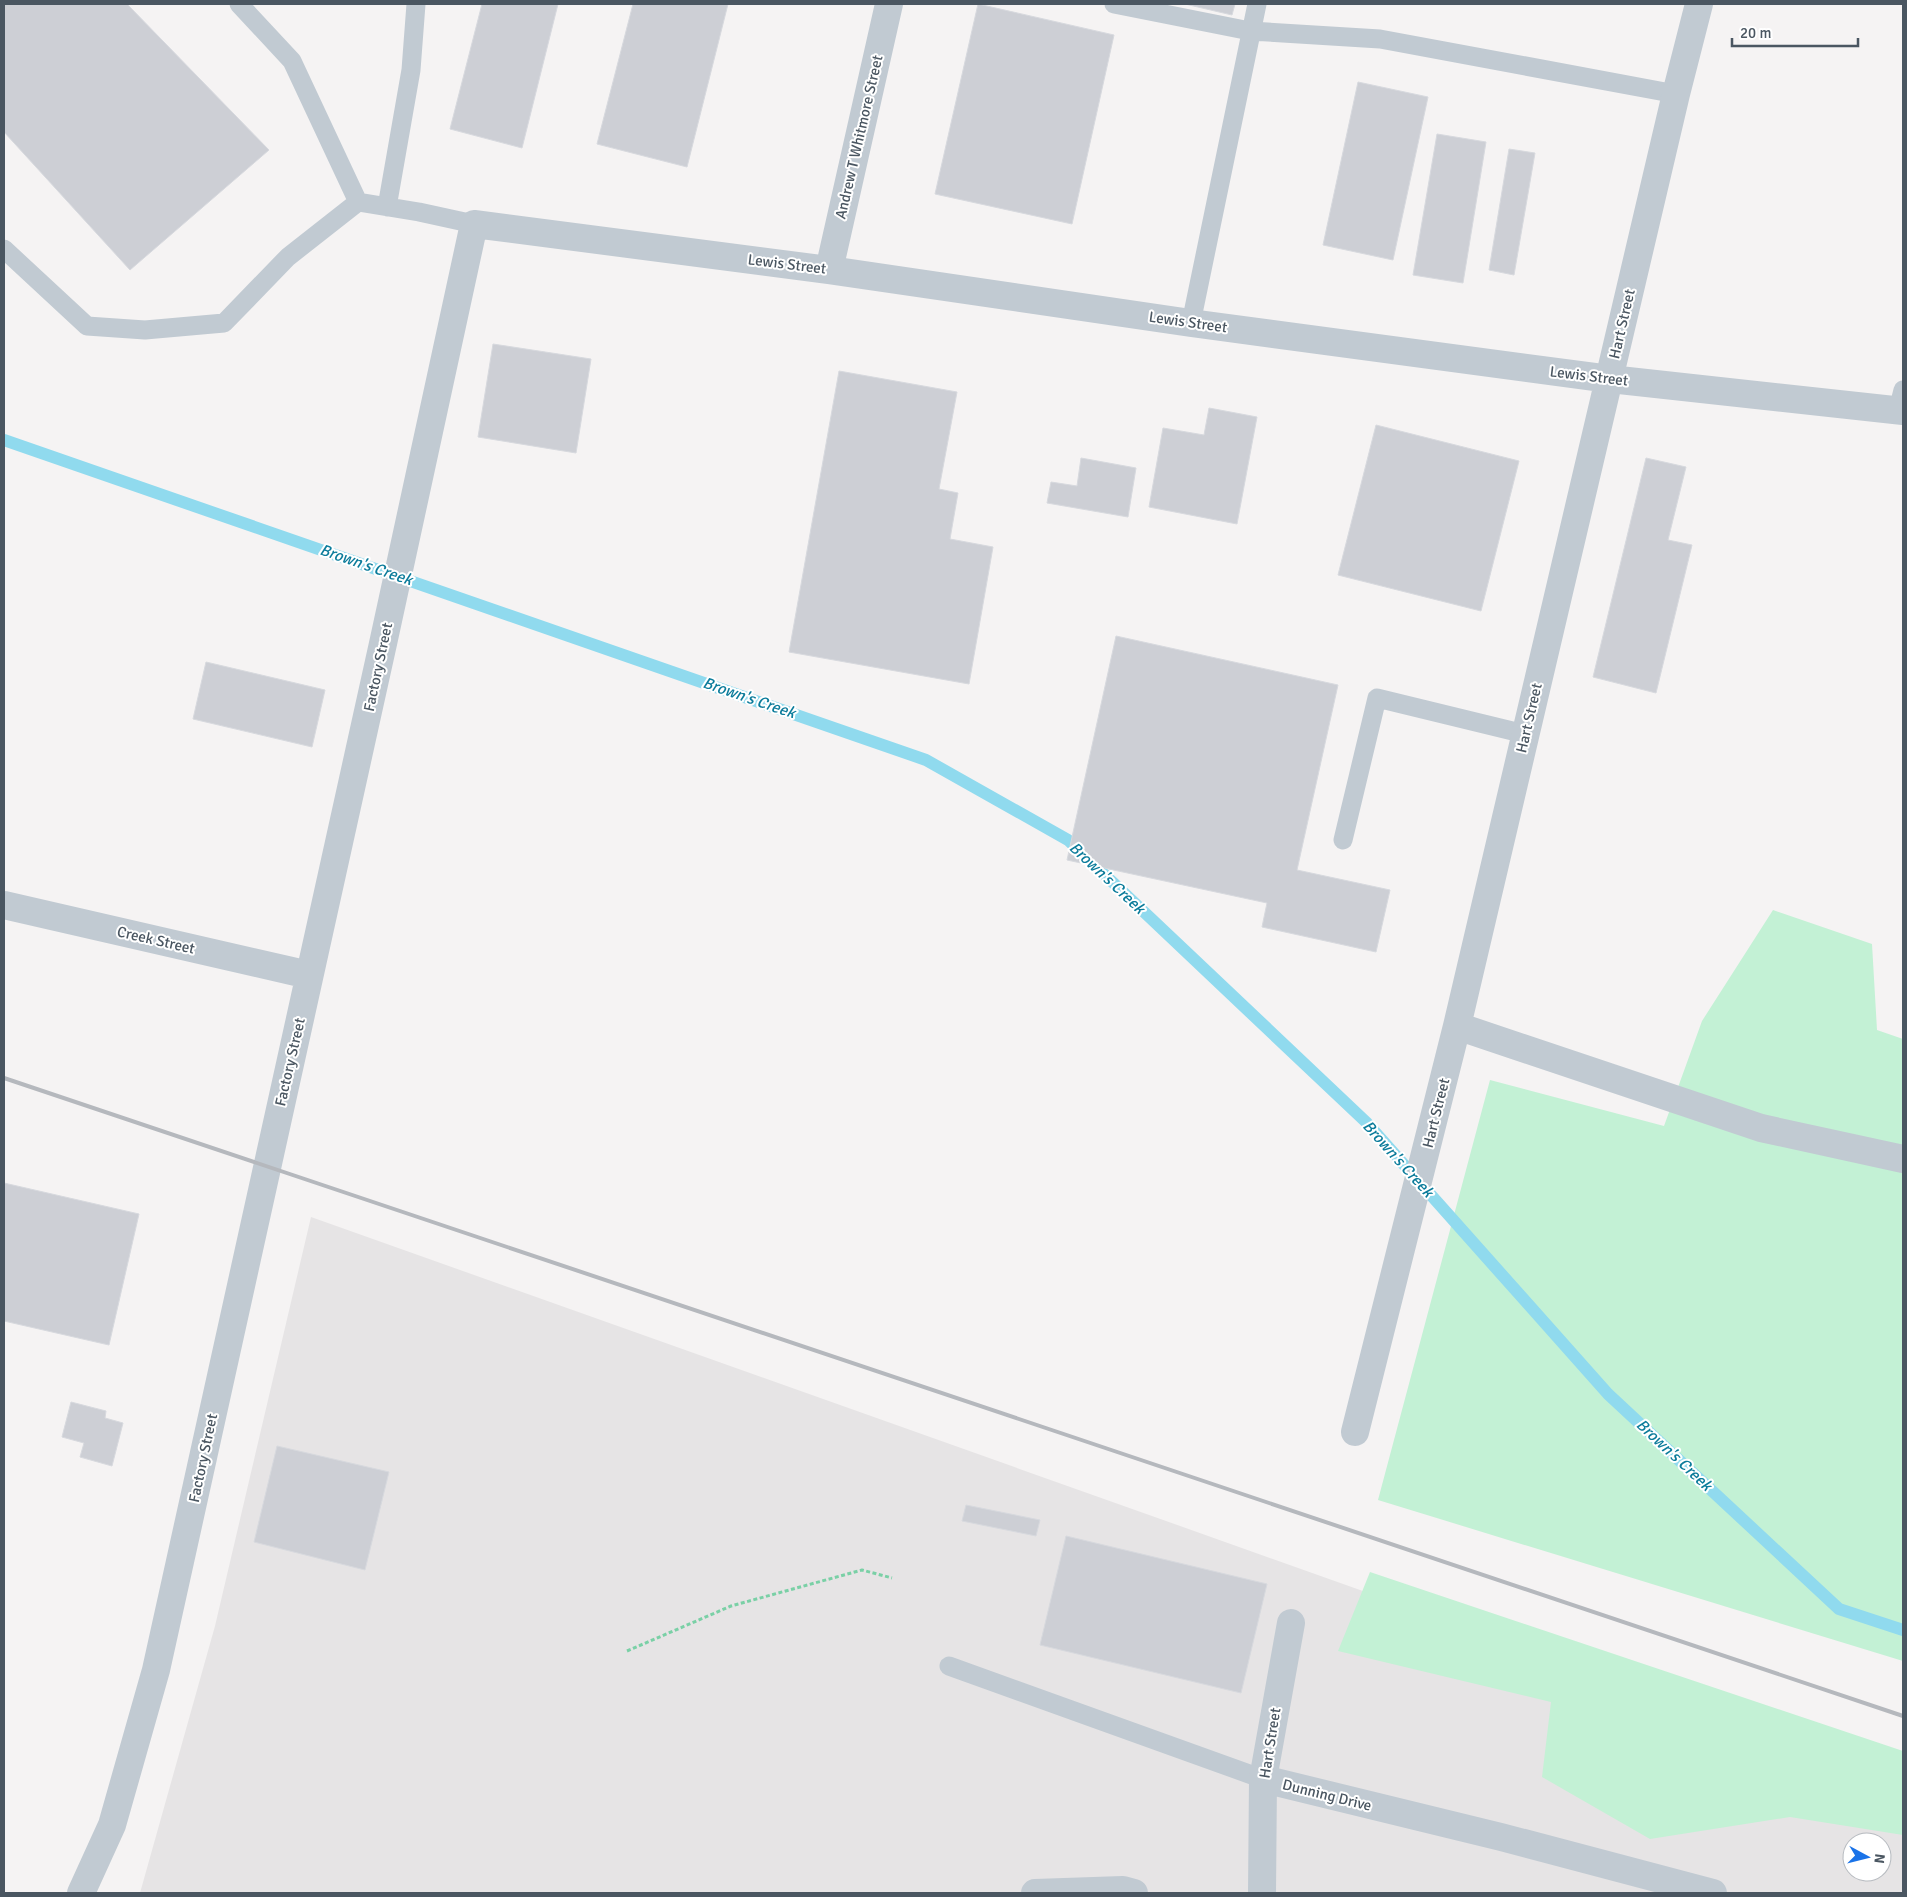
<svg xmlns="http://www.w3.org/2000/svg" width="1907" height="1897" viewBox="0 0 1907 1897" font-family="Signika,sans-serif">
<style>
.education{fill:#e6e4e5;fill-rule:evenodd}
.green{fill:#c3f1d5}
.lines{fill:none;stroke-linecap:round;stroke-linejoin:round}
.stream{stroke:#90daee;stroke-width:12}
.building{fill:#cdcfd5;stroke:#d7d9de}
.path{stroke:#7ad0a6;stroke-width:3;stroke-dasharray:4 2.5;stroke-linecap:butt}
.lane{stroke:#c1cad2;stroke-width:19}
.street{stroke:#c1cad2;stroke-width:28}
.rail{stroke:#b5b8bd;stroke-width:4}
.labels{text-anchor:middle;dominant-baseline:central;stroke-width:4;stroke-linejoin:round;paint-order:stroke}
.street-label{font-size:15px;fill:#4a5661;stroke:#fff}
.water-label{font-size:16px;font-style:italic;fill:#0c7c9b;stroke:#fff}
</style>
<rect width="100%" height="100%" fill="#f5f3f3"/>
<path class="education" d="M311,1217L1903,1783V1893H140L215,1626ZM1852,1842H1882V1872H1852Z"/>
<path class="green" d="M1773,910L1872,944L1877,1030L1903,1039V1661L1378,1500L1490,1080L1664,1126L1702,1021Z
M1370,1572L1903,1751V1835L1790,1817L1650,1839L1542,1777L1551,1702L1338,1651Z"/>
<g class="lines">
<path class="stream" d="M4,440L926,760L1068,840L1366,1122L1608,1394L1839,1609L1903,1630"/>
</g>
<path class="building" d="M4,4H127L269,150L130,270L4,132Z
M482,4H558L522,148L450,129Z
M633,4H728L687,167L597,144Z
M978,4L1114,35L1072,224L935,194Z
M1185,4H1235L1232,15Z
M1358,82L1428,97L1393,260L1323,245Z
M1437,134L1486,142L1463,283L1413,275Z
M1509,149L1535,153L1514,275L1489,270Z
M493,344L591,359L576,453L478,437Z
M839,371L957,392L939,489L958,493L950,539L993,547L969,684L789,652Z
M1209,408L1257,417L1237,524L1149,507L1163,428L1204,435Z
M1376,425L1519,461L1481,611L1338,575Z
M1081,458L1136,468L1128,517L1047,503L1051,482L1077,486Z
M1646,458L1686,467L1668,540L1692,545L1656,693L1593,677Z
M1116,636L1338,685L1297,870L1390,890L1376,952L1262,927L1267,903L1067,860Z
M206,662L325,690L312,747L193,719Z
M4,1183L139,1214L109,1345L4,1321Z
M71,1402L106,1411L105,1418L123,1423L112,1466L80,1457L84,1443L62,1437Z
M277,1446L389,1472L365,1570L254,1542Z
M966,1505L1040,1520L1036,1536L962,1521Z
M1066,1536L1267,1584L1241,1693L1040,1645Z"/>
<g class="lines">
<path class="path" d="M627,1651L731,1606L862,1570L892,1578"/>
<path class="lane" d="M239,4L292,61L358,202
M1114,4L1250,31L1380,39L1676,94
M387,207L411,70L416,4
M4,249L87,326L145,330L224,323L288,257L358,202L419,212L474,224
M1191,323L1257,4
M1898,410L1903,390
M1343,840L1377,698L1525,734
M949,1666L1263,1779"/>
<path class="street" d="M829,270L889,4
M4,905L309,975
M1457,1026L1761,1128L1903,1159
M1355,1432L1457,1026L1676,94L1699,4
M1263,1779L1501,1837L1713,1893
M81,1893L112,1825L156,1670L384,639L474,224L829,270L1191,323L1610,379L1903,411
M1035,1893L1123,1890L1134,1893
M1262,1893L1263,1779L1291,1623"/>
<path class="rail" d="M4,1078L1903,1716"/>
</g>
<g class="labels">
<g class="street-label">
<text transform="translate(859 137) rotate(-77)">Andrew T Whitmore Street</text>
<text transform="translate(787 264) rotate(7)">Lewis Street</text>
<text transform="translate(1188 322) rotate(8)">Lewis Street</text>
<text transform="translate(1622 324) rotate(-77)">Hart Street</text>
<text transform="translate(1589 376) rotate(7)">Lewis Street</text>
<text transform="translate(378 667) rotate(-78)">Factory Street</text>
<text transform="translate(1529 718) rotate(-77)">Hart Street</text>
<text transform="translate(156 940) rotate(13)">Creek Street</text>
<text transform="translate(290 1062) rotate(-77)">Factory Street</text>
<text transform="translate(1436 1113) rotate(-76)">Hart Street</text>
<text transform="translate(203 1458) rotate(-78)">Factory Street</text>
<text transform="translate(1270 1743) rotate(-81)">Hart Street</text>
<text transform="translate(1327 1795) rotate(14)">Dunning Drive</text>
</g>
<g class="water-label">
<text transform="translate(366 565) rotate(19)">Brown's Creek</text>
<text transform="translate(749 698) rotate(19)">Brown's Creek</text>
<text transform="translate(1107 878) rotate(43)">Brown's Creek</text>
<text transform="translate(1398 1159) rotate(48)">Brown's Creek</text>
<text transform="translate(1674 1455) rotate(43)">Brown's Creek</text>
</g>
</g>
<rect width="1907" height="1897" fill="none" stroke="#4a5661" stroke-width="10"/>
<g transform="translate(1867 1857) rotate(97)"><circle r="24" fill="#ffffff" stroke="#b7bbc0"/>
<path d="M0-4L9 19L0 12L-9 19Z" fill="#1a73e8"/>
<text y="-8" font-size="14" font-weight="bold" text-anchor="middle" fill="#4a5661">N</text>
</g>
<path d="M1732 38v8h126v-8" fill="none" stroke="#4a5661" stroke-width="2.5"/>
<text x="1740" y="38" font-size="15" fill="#4a5661" stroke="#ffffff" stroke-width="4" paint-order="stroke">20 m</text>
</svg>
